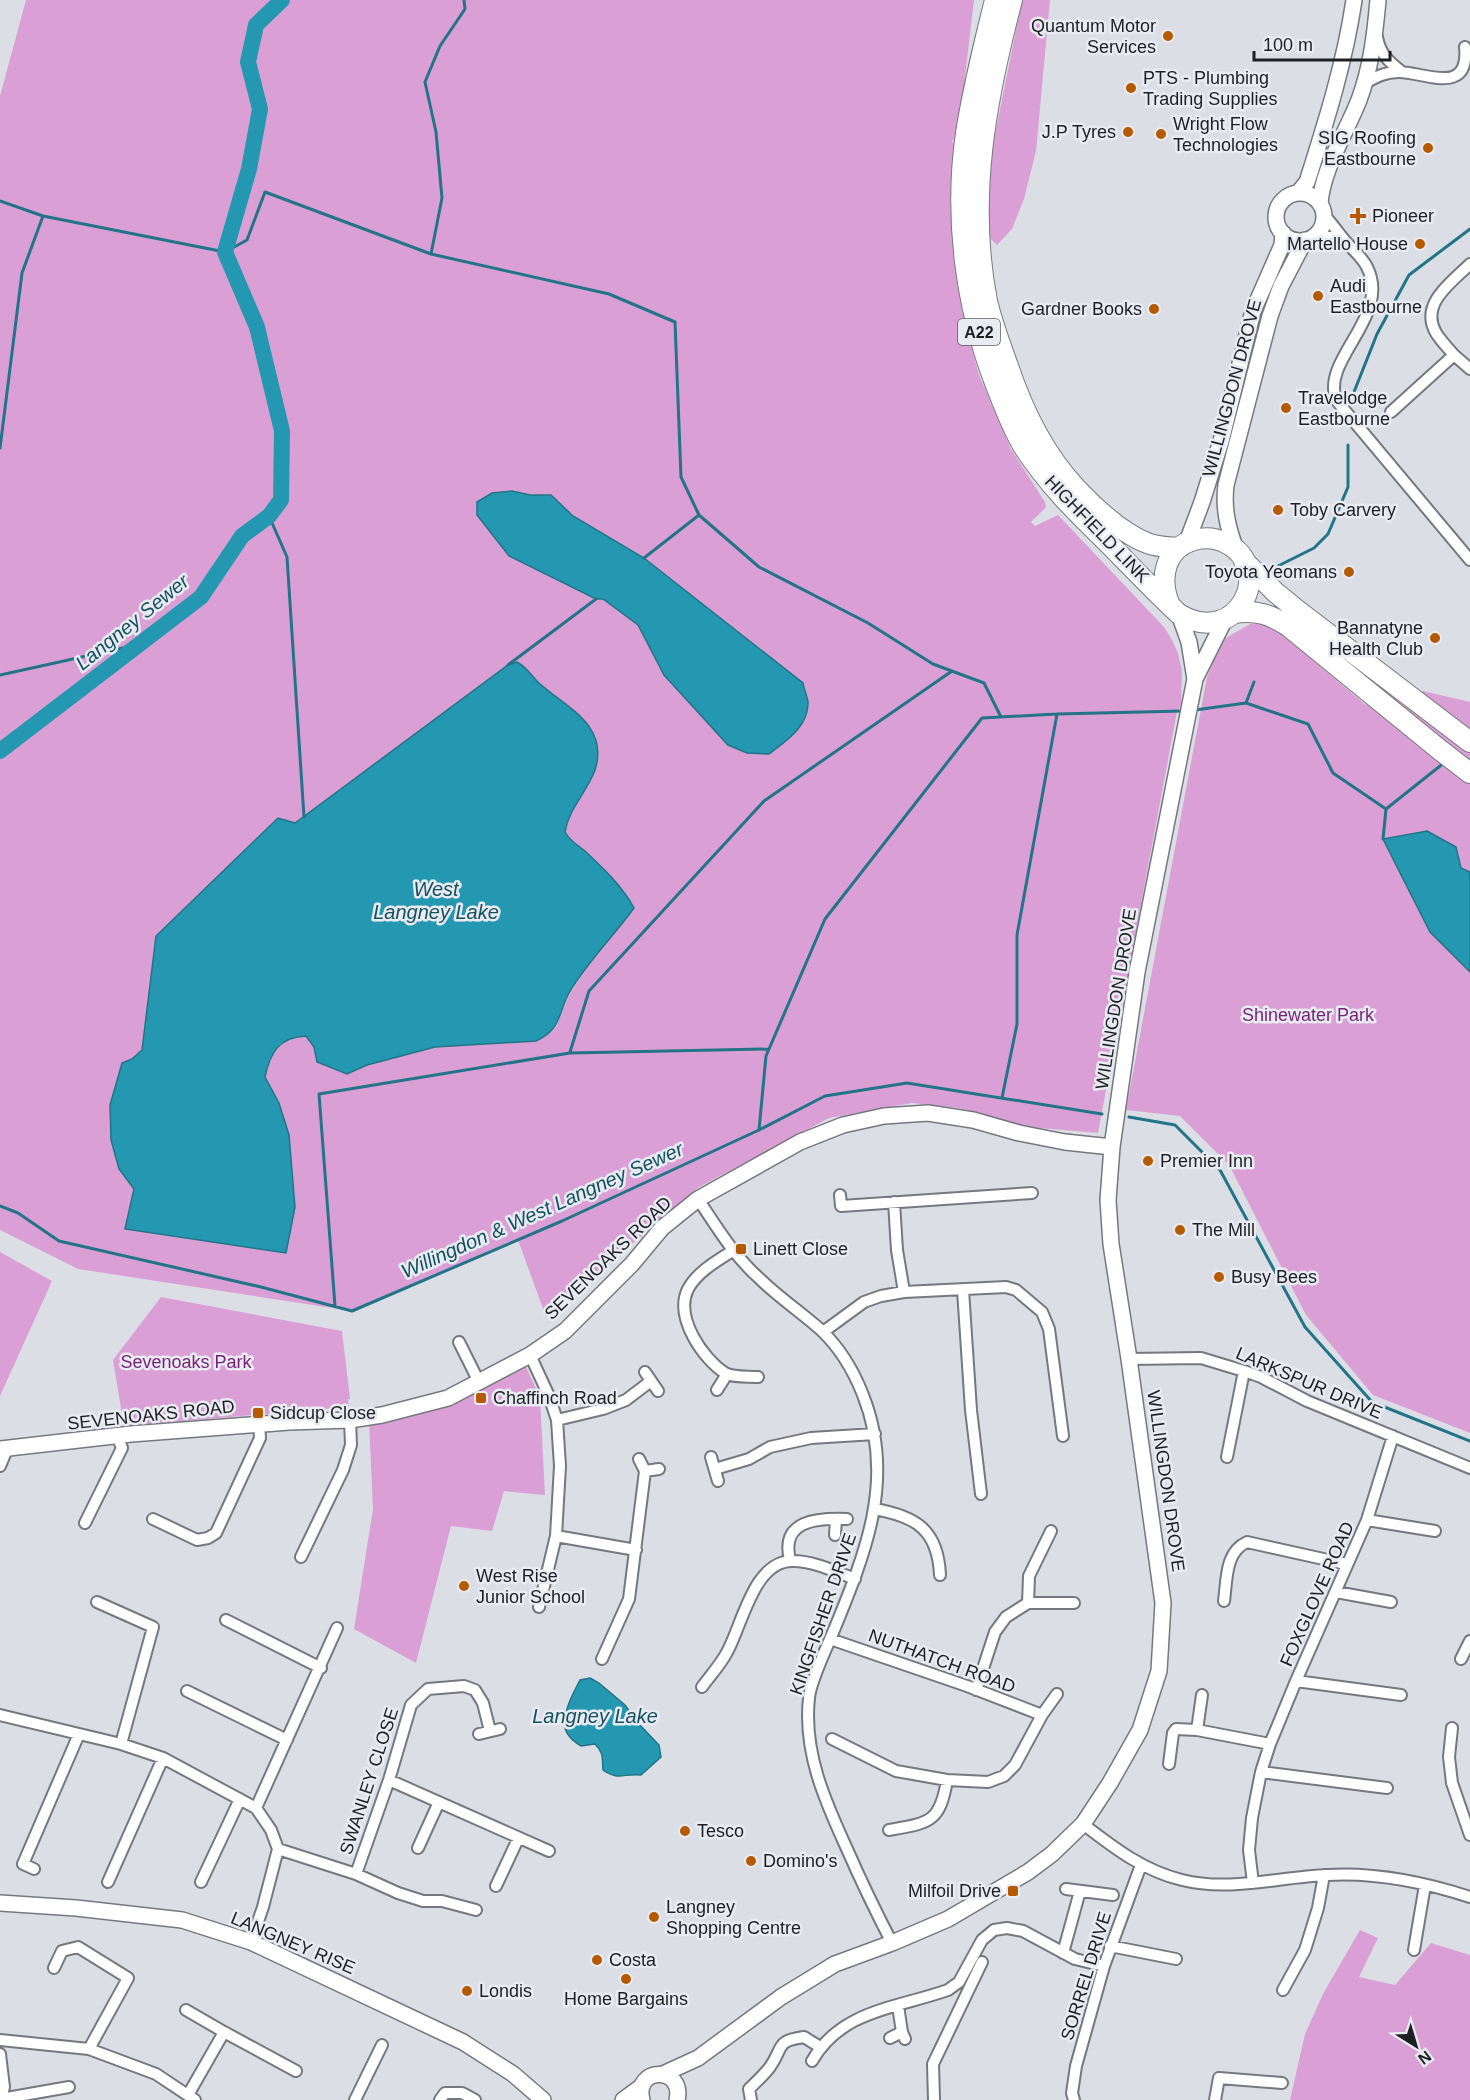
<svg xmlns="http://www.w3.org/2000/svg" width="1470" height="2100" viewBox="0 0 1470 2100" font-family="Helvetica,sans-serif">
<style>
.green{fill:#daa0d6;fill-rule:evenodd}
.water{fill:#2498b1;stroke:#227486;stroke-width:1.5}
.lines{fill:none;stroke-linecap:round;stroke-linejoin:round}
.stream{stroke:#227486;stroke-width:3}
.river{stroke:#2498b1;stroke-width:16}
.street-casing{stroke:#75787e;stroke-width:14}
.secondary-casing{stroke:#75787e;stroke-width:18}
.highway-casing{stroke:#75787e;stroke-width:22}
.street{stroke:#fff;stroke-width:10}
.secondary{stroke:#fff;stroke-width:15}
.highway{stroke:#fff;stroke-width:20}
.poi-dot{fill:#b65a00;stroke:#e9ebf3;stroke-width:2}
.labels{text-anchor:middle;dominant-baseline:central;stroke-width:5;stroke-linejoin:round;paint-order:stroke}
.shield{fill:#e9ebf3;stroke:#5b5c61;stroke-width:1.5}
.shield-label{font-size:16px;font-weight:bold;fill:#1e1f22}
.poi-label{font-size:18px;fill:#1e1f22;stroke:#e9ebf3;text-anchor:start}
.street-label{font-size:18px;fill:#1e1f22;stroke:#e9ebf3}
.park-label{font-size:18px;fill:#771f76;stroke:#e9ebf3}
.water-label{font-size:20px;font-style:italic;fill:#14515f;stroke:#e9ebf3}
</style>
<rect width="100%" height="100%" fill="#dcdee6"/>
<path class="green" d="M26,0H974L958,136L952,141L956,147L952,208L957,283L972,349L979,375L1011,449L1045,502L1046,507L1031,522L1035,526L1058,515L1164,627L1171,638L1178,653L1182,671L1181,705L1177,712L1098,1133L1028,1127L959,1108L912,1103L829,1118L699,1187L546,1317L518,1240L352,1311L78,1269L0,1230V96ZM512,491L530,495H551L573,516L644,558L664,675L638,625L603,599L509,556L477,515L492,493ZM517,662C527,667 532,676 540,684C566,707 609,728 595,770C587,793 569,807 565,832L570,841L584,850L625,892L594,956L569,995L556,1027L536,1041L435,1047L367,1065L347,1074L314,1047L306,1036C279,1038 271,1053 265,1078C292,1116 291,1162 295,1207L134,1189L119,1169L111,1140L122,1064L132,1059L142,1051L295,823L508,665Z
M1022,0H1050L1036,151L1024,199L1012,229L997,245L988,236L990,159Z
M1252,623H1269L1366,705L1423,691L1470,702V1433L1373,1395L1306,1315L1229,1165L1180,1116L1126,1110L1207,677L1222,640Z
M0,1252L52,1281L0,1396Z
M161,1297L342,1331L350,1399H348L349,1407L124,1426L113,1360Z
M525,1365L540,1397L545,1495L504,1491L492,1531L451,1526L416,1663L354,1629L373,1509L369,1421Z
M1360,1930L1378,1938L1359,1977L1395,1985L1431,1943L1470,1955V2100H1290L1305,2034L1324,1992Z"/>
<path class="water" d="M512,491L530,495H551L573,516L644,558L803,683C804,689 807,696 808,702C809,726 786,741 769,754L747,753L728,745L664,675L638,625L603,599H596L509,556L477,515V502L492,493Z
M517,662C527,667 532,677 540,684C568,708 609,726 595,770C587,792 569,808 565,832C570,841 577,845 585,851C603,868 622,886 634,908C613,937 587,962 569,993C558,1014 561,1030 536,1041L435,1047L367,1065L347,1074L317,1062L314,1047L306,1036C279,1037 270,1053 265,1077L279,1103L289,1135L295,1207L286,1253L125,1229L134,1189L119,1169L111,1140L110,1105L122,1063L132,1059L142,1050L156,936L278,818L295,823L508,665Z
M1427,831L1456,847L1461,868L1470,872V972L1430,932L1383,839Z
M590,1678L599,1683L625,1705L638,1723L659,1745L661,1757L641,1775C624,1773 618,1781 603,1770C602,1758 604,1753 595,1744L581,1746C575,1742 566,1736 565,1727C563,1712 573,1693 580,1680Z"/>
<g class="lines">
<path class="stream" d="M0,201L43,216L225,252L247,240L265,192L431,254L609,294L675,322L681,477L699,515L759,567L868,623L933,664L984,683L1001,717
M431,254L442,198L436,132L425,82L440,46L465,9L464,0
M1352,397L1377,334L1409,275L1470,229
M0,448L22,273L43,216
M269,516L287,557L304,817
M644,558L699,515
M1276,567L1314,548L1328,534L1348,487V445
M508,665L596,599
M0,675L141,644
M1246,703L1254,682
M1195,710L1246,703L1308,724L1333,773L1386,809
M1386,809L1445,762
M1383,839L1386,809
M570,1052L589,991L764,801L952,671
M1002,1098L1017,1024V935L1057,714
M1129,1117L1175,1125L1220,1170L1305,1327L1372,1402L1470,1441
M759,1130L766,1056L825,919L982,718L1057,714L1183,711
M0,1206L18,1213L59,1241L261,1287L352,1311L562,1221L759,1130L825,1096L907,1083L1102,1114
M335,1306L319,1094L570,1053L769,1049"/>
<path class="river" d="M0,751L201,597L242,536L269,516L281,500L282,431L257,327L225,252L249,169L260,109L248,62L256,25L282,0"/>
<g class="street-casing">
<path id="street" d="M1377,37C1380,54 1389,62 1402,72
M1364,84C1375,77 1385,72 1399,72C1424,72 1470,97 1465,47
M1323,214C1332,223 1339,234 1347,243C1354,251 1362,257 1367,267C1392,317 1321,358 1336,400L1470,560
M1315,235L1330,237L1346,242
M1454,355L1470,369
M1391,412L1454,355C1448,348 1441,341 1436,333C1419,304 1452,282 1470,264
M840,1195L841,1206L1032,1193
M698,1199C716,1226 734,1256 759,1278C778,1297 801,1312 821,1330C839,1347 854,1372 863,1395C896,1478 866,1552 834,1630C827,1647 810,1682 809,1698C803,1752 825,1801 847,1849C861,1881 876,1912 892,1943
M894,1202L897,1250L904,1292
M734,1250C718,1260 697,1272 688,1289C674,1317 703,1359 725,1373C733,1378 749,1376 758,1377
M963,1290L971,1410L981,1494
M823,1332L864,1302L881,1296L904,1292L1006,1287L1016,1290L1042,1312L1049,1329L1063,1436
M459,1342L479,1382
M530,1355L549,1396L557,1420L560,1466L556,1536L539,1607
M1129,1359L1201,1358L1244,1371L1261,1377L1307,1401L1470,1468
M645,1372L658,1391
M717,1390L727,1374
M557,1420L603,1409L626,1400L651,1381
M711,1457L718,1481
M1227,1457L1244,1371
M0,1466L8,1447
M715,1469L749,1459L770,1447L811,1438L875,1434
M645,1471L659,1469
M874,1509C916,1516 938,1530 940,1575
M153,1519L197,1540L208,1538L216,1533L260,1438L259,1424
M1367,1520L1435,1531
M85,1523L122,1448L117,1436
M835,1535L836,1519
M556,1536L636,1550
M301,1557L343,1470L351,1445L350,1420
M790,1560C780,1520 817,1518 847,1519
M1336,1592L1391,1602
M1224,1601C1227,1579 1225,1552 1247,1542L1346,1564
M97,1602L153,1627L121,1744
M1028,1603L1029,1576L1051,1531
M226,1620L321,1668
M830,1639L967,1686L1042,1715
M602,1659L629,1599L645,1471L639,1459
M1461,1659L1470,1641
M1296,1681L1401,1695
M702,1687C710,1676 720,1665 726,1654C742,1627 753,1560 793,1561C814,1561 836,1572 855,1579
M976,1690L995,1632L1006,1617L1028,1603H1074
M187,1691L287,1740
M0,1715L121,1744L163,1758L256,1808L271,1830L278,1849L263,1907L251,1942
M1452,1728L1449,1757L1452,1783L1470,1835
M1197,1730L1202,1695
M479,1734L500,1729
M832,1739L896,1771L947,1780L988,1782L1004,1776L1015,1765L1042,1715L1057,1694
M1169,1764L1173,1733L1176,1729L1197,1730L1270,1744
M1261,1772L1387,1788
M389,1780L549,1851
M256,1808L337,1628
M1083,1824C1114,1848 1144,1871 1182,1880C1230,1892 1278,1877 1327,1875C1375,1872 1424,1882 1470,1897
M889,1830C929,1823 940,1823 947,1780
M418,1848L439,1802
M278,1849L356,1874L398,1893L423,1901H442L476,1910
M34,1869L23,1864L79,1734
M356,1874L389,1780L411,1705L428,1689L464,1686L475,1690L483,1703L490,1731
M108,1882L163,1758
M201,1882L240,1799
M1253,1883L1249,1850L1252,1818L1261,1772L1270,1744L1296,1681L1367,1520L1393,1436
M496,1886L518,1839
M1066,1889L1113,1895
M1110,1946L1176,1959
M1414,1950L1425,1885
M1063,1953L1080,1891
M54,1968L62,1951L78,1947L128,1978L89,2049
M1283,1990L1305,1950L1318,1908L1324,1875
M898,2006L902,2032L905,2039
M186,2010L224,2032L296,2071
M890,2038L902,2032
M0,2040L89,2049L156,2074L195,2100
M0,2054L4,2087L1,2100
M812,2061C841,2010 897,2008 948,1990L959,1982L982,1940L994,1930L1007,1928L1023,1931L1075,1959L1104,1966
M188,2095L224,2032
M1,2099L69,2087
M355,2100L382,2045
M440,2100L445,2093H462L475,2100
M751,2100L749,2089C756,2082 764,2075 770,2067C784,2047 775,2041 804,2037L820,2047
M934,2100L933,2064L982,1962
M1074,2100L1072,2093L1076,2066L1104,1966L1141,1865
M1215,2100L1219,2078L1282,2083"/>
</g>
<g class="secondary-casing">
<path id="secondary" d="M1298,193L1307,182C1326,122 1345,62 1354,0
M1276 217a24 24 0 1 1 48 0a24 24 0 1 1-48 0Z
M1320,204C1322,170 1346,133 1359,100C1371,68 1375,34 1378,0
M1187,542L1202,502L1221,441L1253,311L1282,245L1283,233
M1236,550C1228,528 1223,509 1226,485L1270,316L1281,286L1305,240
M1179,614L1189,642L1195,679
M0,1449L131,1434L289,1422L350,1420L382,1415L448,1398L530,1355L565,1331L632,1264L662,1228L698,1199L800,1142L843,1125L884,1116L928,1113L973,1120L1019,1133L1065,1142L1112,1147
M0,1903L76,1908L182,1920L251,1942L463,2042L513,2074L543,2100
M663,2074L698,2058L781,1997L835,1964L892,1943L948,1919L1028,1872L1052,1854L1083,1824L1110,1783L1140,1730L1159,1671L1163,1603L1129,1359L1111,1244L1108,1200L1112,1147L1137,972L1195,679L1225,619
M623,2100L642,2086
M642,2100C633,2066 685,2066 677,2100"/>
</g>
<g class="highway-casing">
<path id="highway" d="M995,0C984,44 973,88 966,133C954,216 965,304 995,383C1004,405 1012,429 1025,449C1048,484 1076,512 1106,541C1130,565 1154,591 1179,614C1238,649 1276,568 1226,543C1216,538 1205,537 1194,540C1165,548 1159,578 1169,603
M1012,0C986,99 967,198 987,301C992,323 1000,344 1008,366C1023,411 1043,453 1076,488C1095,508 1121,533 1147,543C1157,547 1168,547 1178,548
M1244,561L1275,592L1297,610L1470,742
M1234,613C1256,610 1270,614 1288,626L1440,750L1470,773"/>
</g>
<use href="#street" class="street"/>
<use href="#secondary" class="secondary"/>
<use href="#highway" class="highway"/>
</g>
<g class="poi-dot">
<circle cx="1168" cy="36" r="6"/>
<circle cx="1131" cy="88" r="6"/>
<circle cx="1128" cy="132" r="6"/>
<circle cx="1161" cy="134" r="6"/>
<circle cx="1428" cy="148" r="6"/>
<path d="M1355 207h6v6h6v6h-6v6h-6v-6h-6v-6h6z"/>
<circle cx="1420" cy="244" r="6"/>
<circle cx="1318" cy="296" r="6"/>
<circle cx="1154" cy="309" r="6"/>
<circle cx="1286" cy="408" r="6"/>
<circle cx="1278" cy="510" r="6"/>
<circle cx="1349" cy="572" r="6"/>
<circle cx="1435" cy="638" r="6"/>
<circle cx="1148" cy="1161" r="6"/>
<circle cx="1180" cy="1230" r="6"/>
<rect x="735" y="1243" width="12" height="12" rx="3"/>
<circle cx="1219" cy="1277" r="6"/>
<rect x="475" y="1392" width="12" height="12" rx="3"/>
<rect x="252" y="1407" width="12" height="12" rx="3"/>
<circle cx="464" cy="1586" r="6"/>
<circle cx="685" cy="1831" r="6"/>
<circle cx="751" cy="1861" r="6"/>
<rect x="1007" y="1885" width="12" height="12" rx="3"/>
<circle cx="654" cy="1917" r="6"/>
<circle cx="597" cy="1960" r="6"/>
<circle cx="626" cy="1979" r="6"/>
<circle cx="467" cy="1991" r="6"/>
</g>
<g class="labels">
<rect class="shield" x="958" y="319" width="42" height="26" rx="4.5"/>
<g class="shield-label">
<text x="979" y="332">A22</text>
</g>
<g class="poi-label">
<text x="1156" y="26" text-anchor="end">Quantum Motor<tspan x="1156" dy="21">Services</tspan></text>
<text x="1143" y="78">PTS - Plumbing<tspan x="1143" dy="21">Trading Supplies</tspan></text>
<text x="1173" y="124">Wright Flow<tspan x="1173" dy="21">Technologies</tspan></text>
<text x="1116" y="132" text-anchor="end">J.P Tyres</text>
<text x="1416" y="138" text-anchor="end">SIG Roofing<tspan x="1416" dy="21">Eastbourne</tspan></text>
<text x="1372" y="216">Pioneer</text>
<text x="1408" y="244" text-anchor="end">Martello House</text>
<text x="1330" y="286">Audi<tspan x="1330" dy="21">Eastbourne</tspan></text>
<text x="1142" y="309" text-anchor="end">Gardner Books</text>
<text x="1298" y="398">Travelodge<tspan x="1298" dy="21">Eastbourne</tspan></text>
<text x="1290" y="510">Toby Carvery</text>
<text x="1337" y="572" text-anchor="end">Toyota Yeomans</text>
<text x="1423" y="628" text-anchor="end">Bannatyne<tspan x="1423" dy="21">Health Club</tspan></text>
<text x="1160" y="1161">Premier Inn</text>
<text x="1192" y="1230">The Mill</text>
<text x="753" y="1249">Linett Close</text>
<text x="1231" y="1277">Busy Bees</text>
<text x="493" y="1398">Chaffinch Road</text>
<text x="270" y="1413">Sidcup Close</text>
<text x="476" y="1576">West Rise<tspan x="476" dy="21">Junior School</tspan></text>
<text x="697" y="1831">Tesco</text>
<text x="763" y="1861">Domino's</text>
<text x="1001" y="1891" text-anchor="end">Milfoil Drive</text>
<text x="666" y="1907">Langney<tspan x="666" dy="21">Shopping Centre</tspan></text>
<text x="609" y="1960">Costa</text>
<text x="479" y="1991">Londis</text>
<text x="626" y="1999" text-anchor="middle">Home Bargains</text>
</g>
<g class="street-label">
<text transform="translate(1232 388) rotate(-75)">WILLINGDON DROVE</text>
<text transform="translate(1097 529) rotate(46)">HIGHFIELD LINK</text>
<text transform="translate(1116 999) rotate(-81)">WILLINGDON DROVE</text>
<text transform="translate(608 1258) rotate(-44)">SEVENOAKS ROAD</text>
<text transform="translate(1309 1383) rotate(23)">LARKSPUR DRIVE</text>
<text transform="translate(151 1415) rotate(-6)">SEVENOAKS ROAD</text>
<text transform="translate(1166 1481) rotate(82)">WILLINGDON DROVE</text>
<text transform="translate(1317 1594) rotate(-66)">FOXGLOVE ROAD</text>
<text transform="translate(823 1614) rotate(-71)">KINGFISHER DRIVE</text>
<text transform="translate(942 1661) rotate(20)">NUTHATCH ROAD</text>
<text transform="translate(369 1781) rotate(-72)">SWANLEY CLOSE</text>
<text transform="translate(293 1943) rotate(23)">LANGNEY RISE</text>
<text transform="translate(1086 1976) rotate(-73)">SORREL DRIVE</text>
</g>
<g class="park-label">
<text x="1308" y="1015">Shinewater Park</text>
<text x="186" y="1362">Sevenoaks Park</text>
</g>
<g class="water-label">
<text transform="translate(132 622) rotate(-39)">Langney Sewer</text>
<text x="436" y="889">West<tspan x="436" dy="23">Langney Lake</tspan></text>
<text transform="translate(542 1210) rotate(-24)">Willingdon &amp; West Langney Sewer</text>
<text x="595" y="1716">Langney Lake</text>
</g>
</g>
<g transform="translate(1416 2046) rotate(143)" stroke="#e9ebf3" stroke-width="4.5" paint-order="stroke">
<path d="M0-4.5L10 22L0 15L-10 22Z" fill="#1e1f22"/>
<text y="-9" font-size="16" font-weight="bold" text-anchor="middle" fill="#1e1f22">N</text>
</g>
<path d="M1254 51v9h136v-9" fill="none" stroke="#1e1f22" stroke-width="3"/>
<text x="1263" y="51" font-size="18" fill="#1e1f22" stroke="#e9ebf3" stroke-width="4.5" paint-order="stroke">100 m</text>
</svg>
